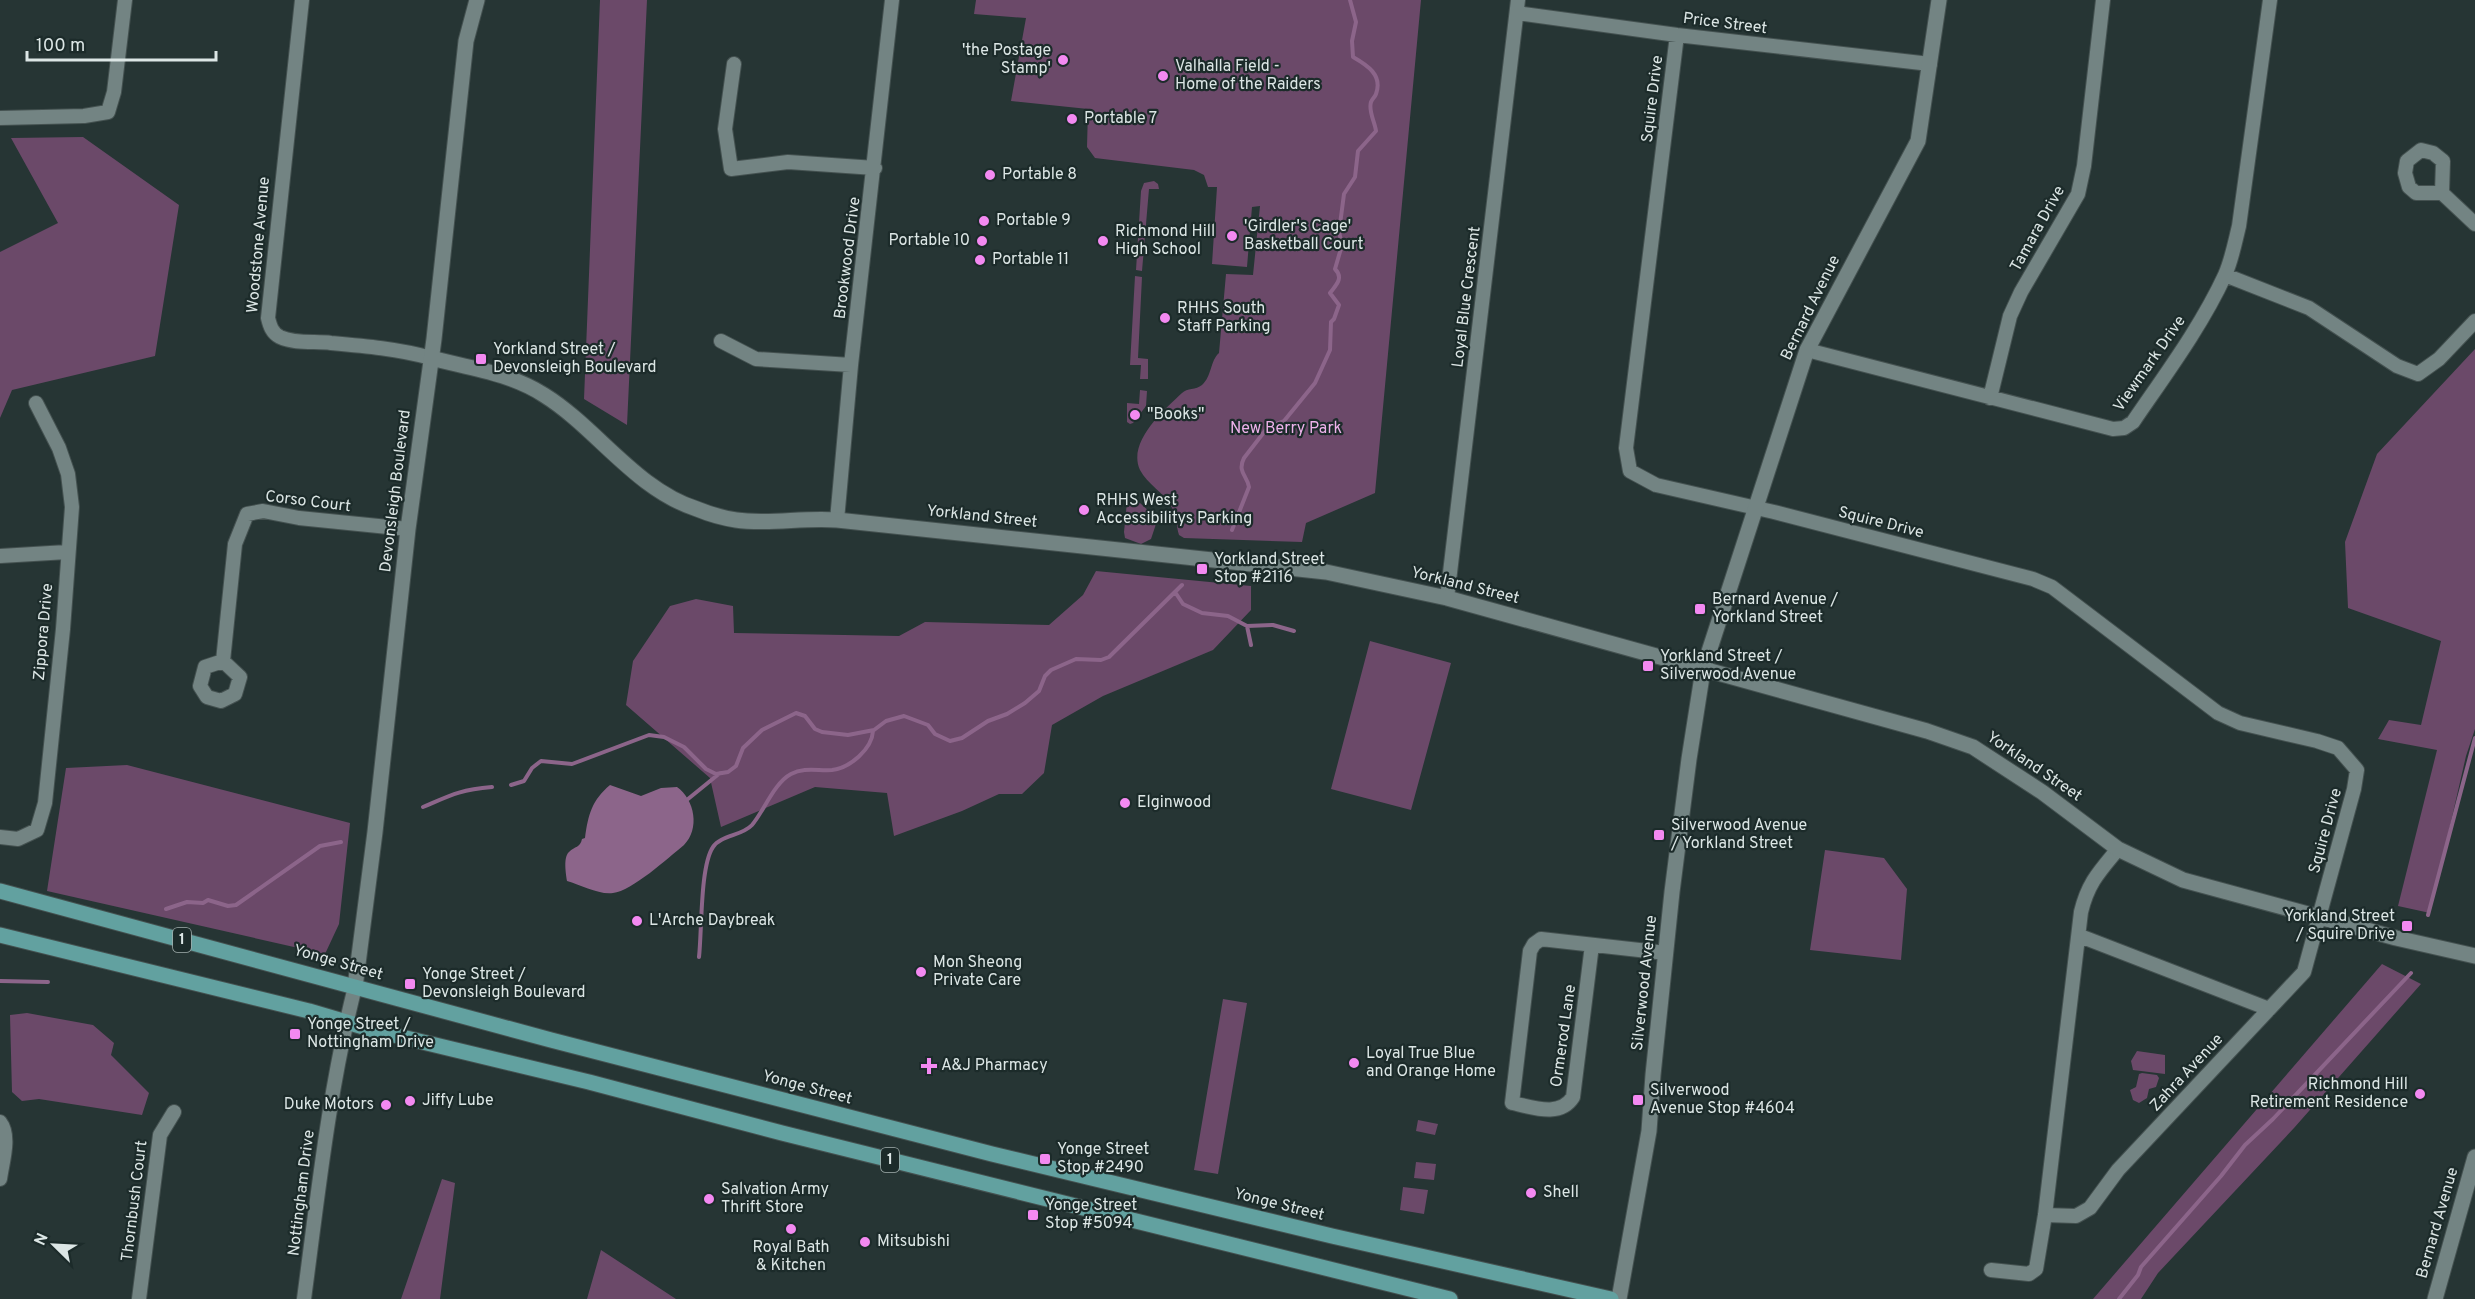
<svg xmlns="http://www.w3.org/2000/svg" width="2475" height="1299" viewBox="0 0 2475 1299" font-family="Overpass,sans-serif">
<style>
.green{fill:#6b4969}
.water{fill:#8c658a}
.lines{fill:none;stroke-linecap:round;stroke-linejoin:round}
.stream{stroke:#8c658a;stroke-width:4}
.minor-casing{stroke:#445150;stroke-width:16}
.tertiary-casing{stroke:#445150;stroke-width:17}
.primary-casing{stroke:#445150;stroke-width:17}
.minor{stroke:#738483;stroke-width:14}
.tertiary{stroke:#738483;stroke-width:15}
.primary{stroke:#62a1a0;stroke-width:15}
.poi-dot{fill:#f389f1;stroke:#1c2b2a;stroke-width:2}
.labels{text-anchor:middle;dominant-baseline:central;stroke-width:4.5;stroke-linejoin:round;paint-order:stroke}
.shield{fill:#1c2b2a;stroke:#a2aead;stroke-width:1.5}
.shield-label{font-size:15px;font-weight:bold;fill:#dce6e5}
.street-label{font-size:16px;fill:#dce6e5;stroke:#1c2b2a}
.poi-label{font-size:16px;fill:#dce6e5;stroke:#1c2b2a;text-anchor:start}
.park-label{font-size:16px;fill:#eeb2eb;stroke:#1c2b2a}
</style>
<rect width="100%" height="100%" fill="#263534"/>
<path class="green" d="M600,0H647L627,425L584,399Z
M976,0H1421L1375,493L1306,523L1302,542L1184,538L1179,535C1176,526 1177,516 1172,508C1165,493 1147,484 1140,470C1127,442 1164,410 1182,393C1187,388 1196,390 1202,385C1212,376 1210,361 1219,353L1226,274L1253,275L1260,206L1252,207L1247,267L1212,264L1217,187H1208L1204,175L1194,170L1095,158L1087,147L1088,109L1011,101L1026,18L974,14Z
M83,137L179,205L155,356L12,390L0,418V252L58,223L11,138Z
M1154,181L1158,184L1159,189H1149L1142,271L1136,270L1141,191L1144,183Z
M1135,276L1142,277L1138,358L1148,359V379H1140L1141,365H1130Z
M2475,349V729L2466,756L2430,913L2398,906L2437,750L2378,739L2389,720L2421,725L2441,641L2348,608L2345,542L2377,454Z
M1140,390L1147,391L1146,406L1133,423L1130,424L1127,422V403L1139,404Z
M1128,492L1152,514L1156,524L1151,539L1141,544L1125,538L1124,532Z
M1096,571L1251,586V610L1213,650L1103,696L1052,725L1044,773L1022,794H999L962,811L894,836L887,793L815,787L721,827L710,778L626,705L633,661L670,606L696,599L733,606L734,633L899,636L925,622L1049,625L1083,595Z
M1370,641L1451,663L1411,810L1331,789Z
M127,765L350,823L339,924L325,954L47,891L66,768Z
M1825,850L1884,858L1907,889L1901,960L1810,950Z
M2382,964L2421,984L2294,1128L2158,1273L2141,1299H2093Z
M1223,999L1247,1003L1218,1174L1194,1170Z
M27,1013L93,1025L114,1043L111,1055L149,1093L142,1115L39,1099L22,1101L12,1092L10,1015Z
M2137,1051L2165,1055V1074L2133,1070L2131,1061Z
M2142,1073L2157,1075L2159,1078L2156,1087L2149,1089L2147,1098L2139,1103L2133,1100L2130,1090L2136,1087L2139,1074Z
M1418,1120L1438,1124L1435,1135L1416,1131Z
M1416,1162L1436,1164L1434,1180L1414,1178Z
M442,1179L455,1183L440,1299H401Z
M1403,1187L1428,1190L1424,1214L1400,1210Z
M601,1250L676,1299H587Z"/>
<path class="water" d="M610,785L641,796L661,788L677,787C695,800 700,829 684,845C668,858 632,891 613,893C599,895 581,885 567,881C566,874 563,857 569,852C575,846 580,848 582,839L585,838C588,815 592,800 610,785Z"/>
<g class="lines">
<path class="stream" d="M1232,530L1249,487C1247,475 1237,472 1244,458L1268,427L1284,421L1315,383L1330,350L1331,322L1334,319L1339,305L1330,293C1336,285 1344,278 1335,269L1342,245L1339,232L1344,194L1355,177L1358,151L1376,131C1375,122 1368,111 1371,102C1372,99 1375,97 1376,94C1383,75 1367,65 1353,57L1352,41L1356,22L1350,0
M1175,592L1183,604L1202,613L1228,616L1247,626L1273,625L1294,631
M1247,626L1251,645
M511,785L524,781L532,768L541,761L572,764L649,735L664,737L684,747L706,769L716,774L728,772L736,766L743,748L762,730L796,713L805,716L815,729L822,732L848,735L874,730L886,721L904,716L928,725L935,734L950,741L962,738L988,721L1007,714L1025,703L1039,691L1045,676L1051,670L1076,659L1101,660L1109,657L1182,585
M688,799L720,773
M423,807C451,795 459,790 492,787
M166,909L187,902L203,903L208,900L228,906L236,905L320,846L341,842
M2428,915L2475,738
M699,957C702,931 700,866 713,847C721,835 742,836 752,825C764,811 774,783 791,774C804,767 818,771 832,770C850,768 872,749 873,731
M0,981L48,982
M2119,1299L2138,1275L2141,1267L2221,1176L2245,1145L2273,1119L2411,973"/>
<g class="minor-casing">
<path id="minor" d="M302,0L268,318C270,326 272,333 280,337C295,344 315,341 331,343C365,346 399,349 431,358
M1517,13L1677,35L1930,64
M1677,35L1626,448L1630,471L1656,485L1774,512L2033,579L2052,587L2218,713L2240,723L2317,741L2338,748L2357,770L2354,789L2304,972L2118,1170L2090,1208L2076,1216L2045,1215
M734,64L725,129L731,169L788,162L875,168
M0,118L84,116L108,112L114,92L125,0
M2442,193L2443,161L2433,153L2421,150L2407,161L2405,173L2409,187L2416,193H2442L2475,224
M2225,275L2309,308L2397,366L2418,374L2439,359L2475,321
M721,341L756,359L851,365
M1807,350L2113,429L2124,428L2133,422C2165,375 2201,327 2225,275C2232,259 2235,242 2239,226L2270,0
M1990,398L2010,316L2021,292L2078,194L2084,166L2103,0
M837,520L851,365L892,0
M0,556L67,552
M1447,598L1518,0
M223,661L235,544L247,514L263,511L299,518L408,529
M223,661L240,677L235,694L221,701L207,697L200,686L205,667Z
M0,837L18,839L37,830L45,803L63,629L72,507L68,474L59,448L36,403
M2080,936L2269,1009
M1592,945L1573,1097C1560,1118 1532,1107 1512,1103L1530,951L1534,944L1541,939L1666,953
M0,1122C11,1136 2,1163 0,1179
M1991,1270L2029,1274L2036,1269L2045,1215L2081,912C2088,883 2099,872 2118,849
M139,1299L160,1135L174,1112
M304,1299C318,1194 329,1089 355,987"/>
</g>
<g class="tertiary-casing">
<path id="tertiary" d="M431,358C469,368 510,373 544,395C597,428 635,489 697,509C709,514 723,518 736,520C769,525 804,517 837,520L1326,572L1447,598L1927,731L1973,747L2042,792L2118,849L2183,880L2396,938L2475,956
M355,987L375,832L408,529L434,339L466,41L477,0
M1619,1299L1649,1131L1653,1075L1672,892L1689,759L1703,670L1807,350L1918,141L1939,0
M2435,1299L2475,1157"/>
</g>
<g class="primary-casing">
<path id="primary" d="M0,891L551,1040L992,1154L1332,1236L1611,1299
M0,935L309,1011L377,1031L589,1082L782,1133L1450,1299"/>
</g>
<use href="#minor" class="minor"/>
<use href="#tertiary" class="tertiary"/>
<use href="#primary" class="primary"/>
</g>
<g class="poi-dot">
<circle cx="1063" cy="60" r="6"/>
<circle cx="1163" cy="76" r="6"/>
<circle cx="1072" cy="119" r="6"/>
<circle cx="990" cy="175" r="6"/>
<circle cx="984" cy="221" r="6"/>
<circle cx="1232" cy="236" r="6"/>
<circle cx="982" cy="241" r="6"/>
<circle cx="1103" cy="241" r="6"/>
<circle cx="980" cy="260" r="6"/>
<circle cx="1165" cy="318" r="6"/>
<rect x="475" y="353" width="12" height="12" rx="3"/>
<circle cx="1135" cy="415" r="6"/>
<circle cx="1084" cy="510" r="6"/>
<rect x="1196" y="563" width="12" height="12" rx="3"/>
<rect x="1694" y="603" width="12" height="12" rx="3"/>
<rect x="1642" y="660" width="12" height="12" rx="3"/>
<circle cx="1125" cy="803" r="6"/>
<rect x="1653" y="829" width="12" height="12" rx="3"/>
<circle cx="637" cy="921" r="6"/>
<rect x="2401" y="920" width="12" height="12" rx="3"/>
<circle cx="921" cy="972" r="6"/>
<rect x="404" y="978" width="12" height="12" rx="3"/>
<rect x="289" y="1028" width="12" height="12" rx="3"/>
<circle cx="1354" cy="1063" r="6"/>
<path d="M926 1057h6v6h6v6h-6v6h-6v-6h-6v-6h6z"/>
<circle cx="2420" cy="1094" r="6"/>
<rect x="1632" y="1094" width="12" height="12" rx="3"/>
<circle cx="410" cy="1101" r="6"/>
<circle cx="386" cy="1105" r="6"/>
<rect x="1039" y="1153" width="12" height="12" rx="3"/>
<circle cx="1531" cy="1193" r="6"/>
<circle cx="709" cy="1199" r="6"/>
<rect x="1027" y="1209" width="12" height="12" rx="3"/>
<circle cx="791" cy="1229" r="6"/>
<circle cx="865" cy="1242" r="6"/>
</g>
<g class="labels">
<g class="shield">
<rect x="173" y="928" width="18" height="24" rx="4.5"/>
<rect x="881" y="1148" width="18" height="24" rx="4.5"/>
</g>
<g class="shield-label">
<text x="182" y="940">1</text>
<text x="890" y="1160">1</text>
</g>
<g class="street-label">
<text transform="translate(1725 24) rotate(7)">Price Street</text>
<text transform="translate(1653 99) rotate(-83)">Squire Drive</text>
<text transform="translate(2038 229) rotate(-61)">Tamara Drive</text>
<text transform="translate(259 245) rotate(-85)">Woodstone Avenue</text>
<text transform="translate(848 258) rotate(-83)">Brookwood Drive</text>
<text transform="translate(1467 297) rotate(-83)">Loyal Blue Crescent</text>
<text transform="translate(1811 308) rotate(-64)">Bernard Avenue</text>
<text transform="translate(2150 364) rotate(-55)">Viewmark Drive</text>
<text transform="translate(396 491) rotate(-83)">Devonsleigh Boulevard</text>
<text transform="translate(308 502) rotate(7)">Corso Court</text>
<text transform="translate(982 517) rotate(6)">Yorkland Street</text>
<text transform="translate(1881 523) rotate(14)">Squire Drive</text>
<text transform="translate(1465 586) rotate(14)">Yorkland Street</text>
<text transform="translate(44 632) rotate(-85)">Zippora Drive</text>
<text transform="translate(2034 767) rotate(34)">Yorkland Street</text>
<text transform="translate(2326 831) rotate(-75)">Squire Drive</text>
<text transform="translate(338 963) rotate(16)">Yonge Street</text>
<text transform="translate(1645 983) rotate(-84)">Silverwood Avenue</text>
<text transform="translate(1564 1036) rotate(-82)">Ormerod Lane</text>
<text transform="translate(2187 1073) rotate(-47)">Zahra Avenue</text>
<text transform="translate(807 1088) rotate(15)">Yonge Street</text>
<text transform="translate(302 1193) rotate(-83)">Nottingham Drive</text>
<text transform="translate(135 1201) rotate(-83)">Thornbush Court</text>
<text transform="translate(1279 1205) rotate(14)">Yonge Street</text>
<text transform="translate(2438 1223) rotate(-74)">Bernard Avenue</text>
</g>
<g class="poi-label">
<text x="1051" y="51" text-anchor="end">'the Postage<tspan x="1051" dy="18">Stamp'</tspan></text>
<text x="1175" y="67">Valhalla Field -<tspan x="1175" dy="18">Home of the Raiders</tspan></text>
<text x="1084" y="119">Portable 7</text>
<text x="1002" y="175">Portable 8</text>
<text x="996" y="221">Portable 9</text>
<text x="1244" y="227">'Girdler's Cage'<tspan x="1244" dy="18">Basketball Court</tspan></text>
<text x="1115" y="232">Richmond Hill<tspan x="1115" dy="18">High School</tspan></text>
<text x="970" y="241" text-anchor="end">Portable 10</text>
<text x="992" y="260">Portable 11</text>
<text x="1177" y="309">RHHS South<tspan x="1177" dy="18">Staff Parking</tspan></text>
<text x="493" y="350">Yorkland Street /<tspan x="493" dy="18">Devonsleigh Boulevard</tspan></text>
<text x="1147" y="415">"Books"</text>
<text x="1096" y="501">RHHS West<tspan x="1096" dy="18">Accessibilitys Parking</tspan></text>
<text x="1214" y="560">Yorkland Street<tspan x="1214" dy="18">Stop #2116</tspan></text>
<text x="1712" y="600">Bernard Avenue /<tspan x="1712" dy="18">Yorkland Street</tspan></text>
<text x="1660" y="657">Yorkland Street /<tspan x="1660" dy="18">Silverwood Avenue</tspan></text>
<text x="1137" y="803">Elginwood</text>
<text x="1671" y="826">Silverwood Avenue<tspan x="1671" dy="18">/ Yorkland Street</tspan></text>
<text x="2395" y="917" text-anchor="end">Yorkland Street<tspan x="2395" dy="18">/ Squire Drive</tspan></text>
<text x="649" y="921">L'Arche Daybreak</text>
<text x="933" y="963">Mon Sheong<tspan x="933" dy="18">Private Care</tspan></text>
<text x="422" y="975">Yonge Street /<tspan x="422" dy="18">Devonsleigh Boulevard</tspan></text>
<text x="307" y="1025">Yonge Street /<tspan x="307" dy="18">Nottingham Drive</tspan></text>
<text x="1366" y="1054">Loyal True Blue<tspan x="1366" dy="18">and Orange Home</tspan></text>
<text x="941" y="1066">A&amp;J Pharmacy</text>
<text x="2408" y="1085" text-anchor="end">Richmond Hill<tspan x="2408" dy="18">Retirement Residence</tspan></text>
<text x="1650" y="1091">Silverwood<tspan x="1650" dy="18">Avenue Stop #4604</tspan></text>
<text x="422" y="1101">Jiffy Lube</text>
<text x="374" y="1105" text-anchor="end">Duke Motors</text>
<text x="1057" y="1150">Yonge Street<tspan x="1057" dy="18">Stop #2490</tspan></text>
<text x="721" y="1190">Salvation Army<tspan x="721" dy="18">Thrift Store</tspan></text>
<text x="1543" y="1193">Shell</text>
<text x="1045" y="1206">Yonge Street<tspan x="1045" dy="18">Stop #5094</tspan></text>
<text x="877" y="1242">Mitsubishi</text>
<text x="791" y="1248" text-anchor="middle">Royal Bath<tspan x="791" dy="18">&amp; Kitchen</tspan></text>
</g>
<g class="park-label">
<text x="1286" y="429">New Berry Park</text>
</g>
</g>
<g transform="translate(54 1245) rotate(294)" stroke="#1c2b2a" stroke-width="4.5" paint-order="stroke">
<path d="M0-4.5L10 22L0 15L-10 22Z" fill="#dce6e5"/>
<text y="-9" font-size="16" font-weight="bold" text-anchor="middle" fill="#dce6e5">N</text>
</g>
<path d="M27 51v9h189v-9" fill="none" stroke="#dce6e5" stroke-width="3"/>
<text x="36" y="51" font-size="18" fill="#dce6e5" stroke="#1c2b2a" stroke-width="4.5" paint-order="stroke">100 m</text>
</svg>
